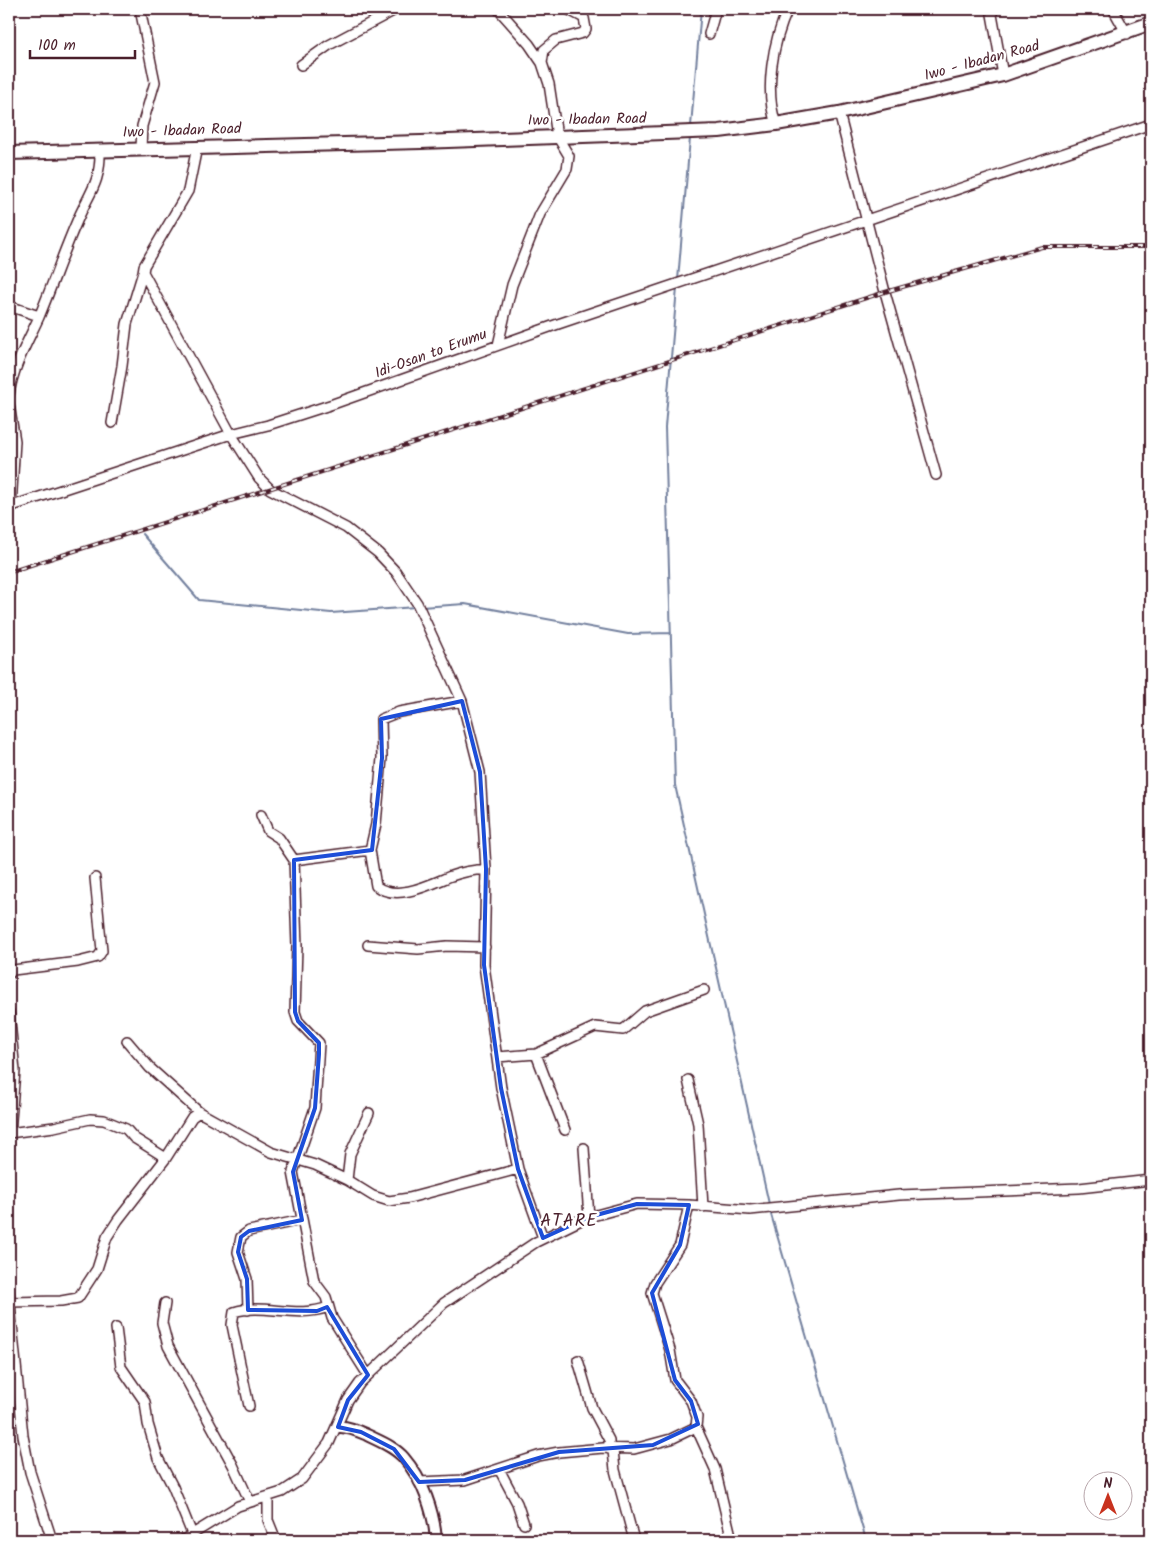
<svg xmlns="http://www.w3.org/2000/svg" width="1160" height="1549" viewBox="0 0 1160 1549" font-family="Kalam,sans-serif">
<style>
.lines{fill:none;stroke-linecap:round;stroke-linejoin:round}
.stream{stroke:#73809e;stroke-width:2}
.minor-casing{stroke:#4a1f2b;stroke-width:12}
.tertiary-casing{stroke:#4a1f2b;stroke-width:14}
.primary-casing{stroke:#4a1f2b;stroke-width:16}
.minor{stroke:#fff;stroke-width:9}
.tertiary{stroke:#fff;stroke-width:10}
.primary{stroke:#fff;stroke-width:12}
.rail-casing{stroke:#4a1f2b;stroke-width:4}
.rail{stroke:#fff;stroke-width:2;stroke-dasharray:5.5;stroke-linecap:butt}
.marked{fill:none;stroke:#1d4ed8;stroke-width:4;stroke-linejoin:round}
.labels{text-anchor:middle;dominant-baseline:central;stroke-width:5;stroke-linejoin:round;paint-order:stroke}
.street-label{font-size:15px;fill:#4a1f2b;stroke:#fff}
.quarter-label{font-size:18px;letter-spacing:1px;fill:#4a1f2b;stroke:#fff}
</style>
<rect width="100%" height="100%" fill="#fff"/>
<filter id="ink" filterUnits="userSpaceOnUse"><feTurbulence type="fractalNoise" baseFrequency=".02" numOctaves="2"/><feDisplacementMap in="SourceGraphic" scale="10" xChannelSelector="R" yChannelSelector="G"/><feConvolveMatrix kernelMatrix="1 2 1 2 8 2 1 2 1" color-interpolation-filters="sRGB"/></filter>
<g filter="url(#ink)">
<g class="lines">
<path class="stream" d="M691,126L701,9
M678,280L690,138
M677,288L665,427L675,785L769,1204
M142,534L199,600L331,613L416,607
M421,607L465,604L628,634L671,633
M770,1211L866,1540"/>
<g class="minor-casing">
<path id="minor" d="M140,9L155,82L142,126L141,149
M498,9L529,44L542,63L549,84L557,136L569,156L567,169L540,214L512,285L498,345
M991,9L1003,75
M1113,9L1127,34
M709,34L716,9
M542,63L544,50L556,40L583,33L586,29L584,18L567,9
M301,65L329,45L397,9
M839,113L885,292L936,475
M776,124C764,90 773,41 788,9
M197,147L188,191L144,266L143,272L231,434L259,478L270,489L346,528L378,553L396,572L417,603L462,701L480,772L486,869L484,965L501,1088L518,1169L543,1238
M9,306L39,316
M9,395C13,367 27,343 39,317C52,286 63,253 77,221C89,193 101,183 100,150
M9,404L15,441L11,507
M112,423L122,366L127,324L143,272
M9,507L231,434L268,425L333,404L558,324L1151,124
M261,815L268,831L279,838L294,860L370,850L376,824L382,758L381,719L399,712L462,701
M370,850L376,886C397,902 431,884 451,876C462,872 475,870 486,869
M294,860L297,946L295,1012L298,1021L319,1043L315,1108L293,1172L314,1281L326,1297L332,1318L368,1375
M368,945L418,949L447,946L485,947
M9,974L13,970L78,962L98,957L102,951L95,878
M9,1012L15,1071L10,1132
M127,1041L150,1068L199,1112L271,1152L315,1165L347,1180L373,1196L389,1201L409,1198L518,1169
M536,1054L565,1130
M497,1057L536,1054L595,1027L623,1030L645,1011L704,990
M688,1080L698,1124L703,1207
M9,1133L54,1127L90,1119L104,1120L126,1129L134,1138L166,1158
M584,1148L589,1217
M347,1180L350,1154L369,1113
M9,1293L23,1436L30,1472L52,1540
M10,1302L61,1301L78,1298L97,1269L107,1237L118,1220L166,1158L192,1117L199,1112
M165,1303L162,1323L168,1346L233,1465L250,1502
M248,1310L247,1279L238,1252L241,1237L249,1231L302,1220
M116,1328L121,1367L145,1402L148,1424L158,1458L173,1487L192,1534
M578,1360L592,1408L609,1440V1449
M249,1406L232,1325L234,1312C263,1303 298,1319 328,1307
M696,1427L715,1469L732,1540
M613,1450L615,1470L634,1540
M499,1469L517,1503L524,1524
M419,1482L465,1480L538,1456L559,1452L603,1448L634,1449L671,1439L696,1427L697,1417L691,1401L675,1380L670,1350L652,1293L655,1283L680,1245L689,1205
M268,1497V1520L276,1540
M183,1540L238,1506L282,1492L302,1479L329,1443L348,1400L360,1383L444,1303L536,1242L585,1218L637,1204L689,1205L750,1210L899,1195L1079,1188L1151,1180"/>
</g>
<g class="tertiary-casing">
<path id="tertiary" d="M338,1427C348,1426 358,1431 367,1435C379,1441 395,1447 404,1458C423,1480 434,1512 436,1540"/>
</g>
<g class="primary-casing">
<path id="primary" d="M9,153L421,142L719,131L776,124L839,113L1003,75L1151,23"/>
</g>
<use href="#minor" class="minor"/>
<use href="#tertiary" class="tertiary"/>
<use href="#primary" class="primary"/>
<g class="rail-casing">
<path id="rail" d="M9,572L885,292L1042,247H1151"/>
</g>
<use href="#rail" class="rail"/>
</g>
</g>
<path class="marked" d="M462,701L480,772L486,869L484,965L501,1088L518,1169L543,1238L589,1217L637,1204L689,1205L680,1245L652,1293L675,1380L691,1401L698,1424L653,1445L559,1452L465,1480L419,1482L394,1449L361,1432L338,1427L348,1400L368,1375L327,1307L317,1311L248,1310L247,1279L238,1252L241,1237L249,1231L302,1220L293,1172L315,1108L319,1054V1043L298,1021L295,1012L294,860L372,850L382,758L381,719Z"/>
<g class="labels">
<g class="street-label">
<text transform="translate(982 61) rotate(-15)">Iwo - Ibadan Road</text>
<text transform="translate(587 120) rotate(-1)">Iwo - Ibadan Road</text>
<text transform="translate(182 131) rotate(-2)">Iwo - Ibadan Road</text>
<text transform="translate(431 354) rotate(-20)">Idi-Osan to Erumu</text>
</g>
<g class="quarter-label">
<text x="569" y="1221">ATARE</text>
</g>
</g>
<rect width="1160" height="1549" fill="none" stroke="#fff" stroke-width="30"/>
<rect x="15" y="15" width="1130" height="1519" fill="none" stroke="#4a1f2b" stroke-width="2" filter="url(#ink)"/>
<g transform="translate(1108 1496)"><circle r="24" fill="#ffffff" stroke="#b7a5aa"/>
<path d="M0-4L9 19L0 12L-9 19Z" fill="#c8321e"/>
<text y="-8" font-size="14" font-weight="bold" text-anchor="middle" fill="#4a1f2b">N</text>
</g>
<path d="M30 50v8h105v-8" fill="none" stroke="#4a1f2b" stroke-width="2.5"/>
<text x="38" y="50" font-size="15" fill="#4a1f2b" stroke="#ffffff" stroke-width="4" paint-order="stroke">100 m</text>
</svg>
